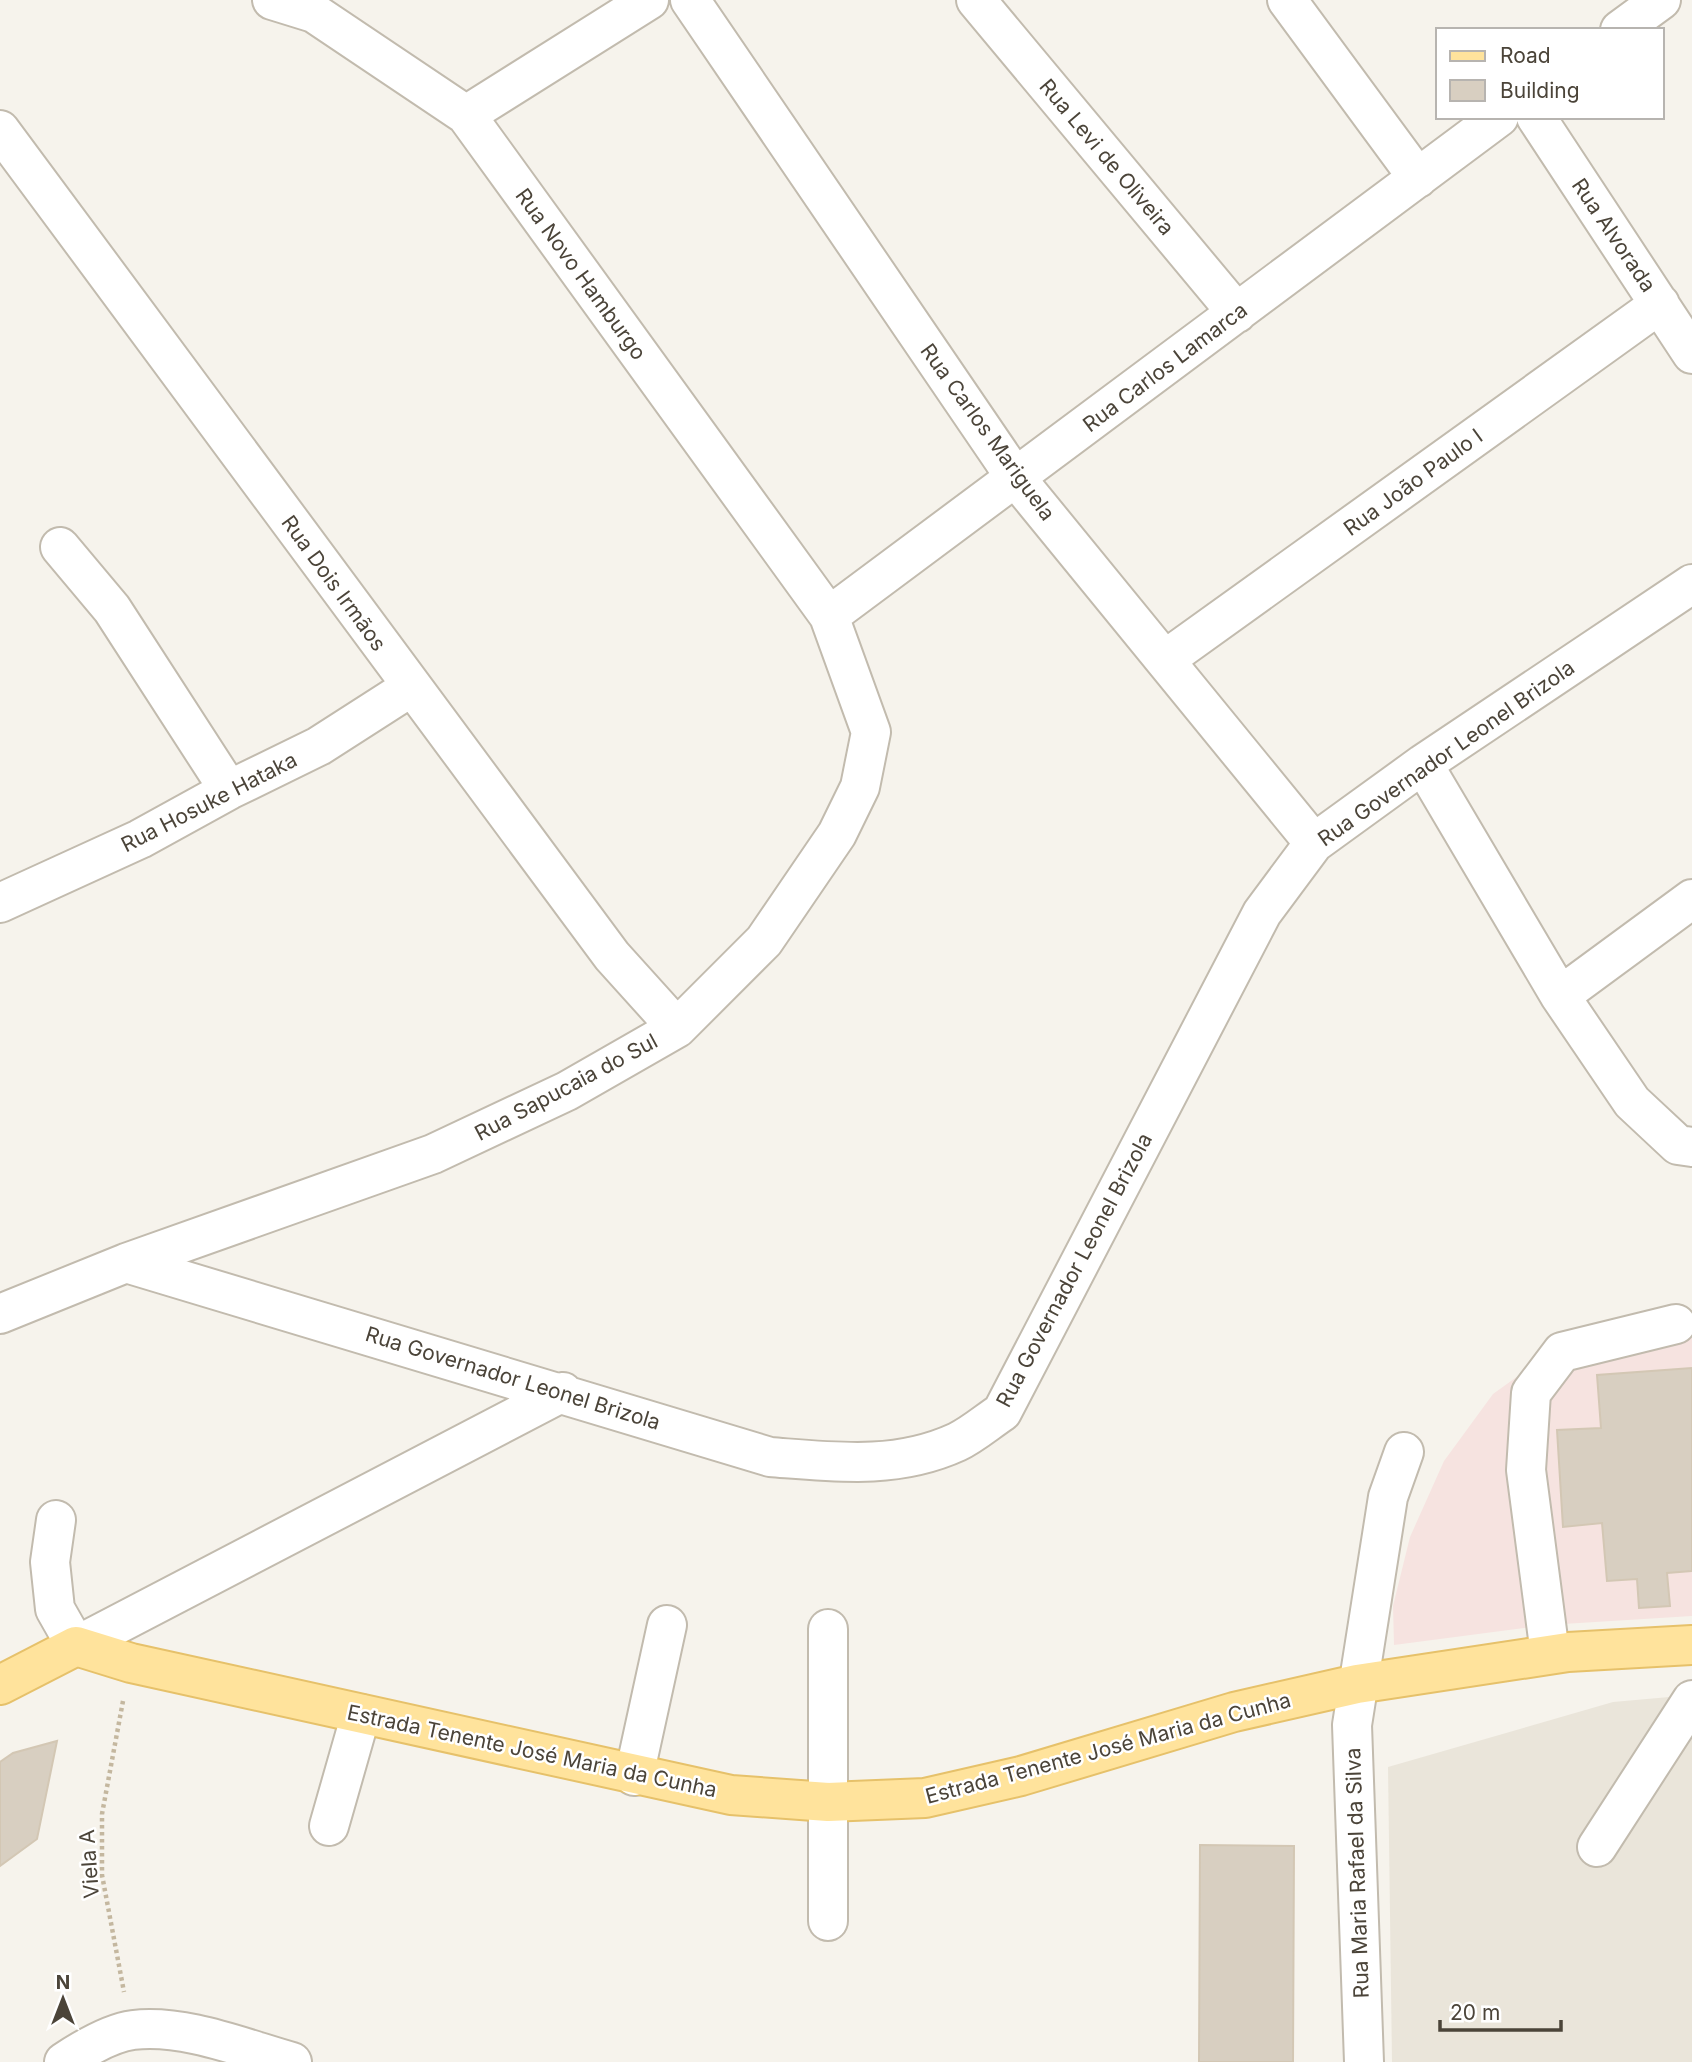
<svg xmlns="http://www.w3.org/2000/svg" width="1692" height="2062" viewBox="0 0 1692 2062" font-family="Inter,sans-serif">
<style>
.residential{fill:#eae5da}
.medical{fill:#f6e3e0}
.building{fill:#d8cfc1;stroke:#d3c7b4;stroke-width:2}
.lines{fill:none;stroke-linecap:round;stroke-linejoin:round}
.minor-casing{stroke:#c2bbae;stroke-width:42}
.major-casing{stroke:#e6c16a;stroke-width:42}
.path{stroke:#c4b79f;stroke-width:4.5;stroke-dasharray:3.5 3.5;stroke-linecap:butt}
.minor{stroke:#fff;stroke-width:38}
.major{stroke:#ffe39c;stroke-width:38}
.labels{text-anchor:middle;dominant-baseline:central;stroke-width:5;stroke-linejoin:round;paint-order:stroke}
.street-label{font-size:21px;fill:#4b4439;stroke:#fff}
</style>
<rect width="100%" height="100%" fill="#f6f3ec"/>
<path class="residential" d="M1692,1695V2062H1392L1388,1767L1613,1702Z"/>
<path class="medical" d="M1692,1324V1616L1547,1625L1394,1645L1393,1606L1410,1537L1444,1461L1493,1394L1564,1343Z"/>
<path class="building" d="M1692,1368V1571L1667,1573L1670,1606L1639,1608L1637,1579L1607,1581L1602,1523L1563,1527L1557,1430L1601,1428L1597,1375Z
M57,1741L37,1839L0,1866V1762L13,1753Z
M1200,1845L1294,1846L1293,2062H1199Z"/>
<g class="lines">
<g class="minor-casing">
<path id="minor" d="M690,0L1015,477L1314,843
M976,0L1237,313
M1287,0L1418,178
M1620,30L1661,0
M466,115L649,0
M1536,117L1692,354
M0,130L612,956L677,1028
M60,547L112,609L229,790
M829,616L1499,117
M1166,659L1660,304
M1423,764L1560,996L1632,1102L1678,1145L1692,1147
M0,903L140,839L229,790L319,746L411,687
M1560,996L1692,899
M126,1263L770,1457C835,1462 896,1470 957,1442C972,1435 987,1422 1002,1412L1262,913L1314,843L1423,764L1692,584
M0,1314L126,1263L433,1154L567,1091L677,1028L764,941L837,834L860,787L871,732L829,616L466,115L314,13L272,0
M56,1520L50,1562L55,1609L76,1646L563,1392
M828,1629V1921
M1550,1654L1526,1470L1531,1393L1562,1352L1676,1324
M634,1776L667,1625
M329,1826L361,1714
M1597,1847L1692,1700
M64,2062C82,2050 110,2033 133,2030C185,2024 242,2048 292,2062
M1364,2062L1352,1725L1388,1497L1404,1452"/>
</g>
<g class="major-casing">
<path id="major" d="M0,1685L76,1646L131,1663L731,1795L828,1802L925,1798L1021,1776L1234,1712L1357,1684L1568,1652L1692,1645"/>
</g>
<path class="path" d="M123,1701L102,1814V1875L124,1992"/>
<use href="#minor" class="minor"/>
<use href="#major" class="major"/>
</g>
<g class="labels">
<g class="street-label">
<text transform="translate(1107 157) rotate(50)">Rua Levi de Oliveira</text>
<text transform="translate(1614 235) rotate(56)">Rua Alvorada</text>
<text transform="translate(581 274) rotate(54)">Rua Novo Hamburgo</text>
<text transform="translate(1165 367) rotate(-37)">Rua Carlos Lamarca</text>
<text transform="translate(988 432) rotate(54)">Rua Carlos Mariguela</text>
<text transform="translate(1413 482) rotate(-36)">Rua João Paulo I</text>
<text transform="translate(334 583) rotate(54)">Rua Dois Irmãos</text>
<text transform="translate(1446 753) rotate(-35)">Rua Governador Leonel Brizola</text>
<text transform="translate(209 802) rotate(-27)">Rua Hosuke Hataka</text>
<text transform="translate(566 1087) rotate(-28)">Rua Sapucaia do Sul</text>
<text transform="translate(1074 1270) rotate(-62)">Rua Governador Leonel Brizola</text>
<text transform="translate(513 1378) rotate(17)">Rua Governador Leonel Brizola</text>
<text transform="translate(1108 1748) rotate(-15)">Estrada Tenente José Maria da Cunha</text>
<text transform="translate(532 1751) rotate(12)">Estrada Tenente José Maria da Cunha</text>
<text transform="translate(89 1864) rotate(-94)">Viela A</text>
<text transform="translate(1357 1873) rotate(-92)">Rua Maria Rafael da Silva</text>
</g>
</g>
<rect x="1436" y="28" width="228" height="91" fill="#ffffff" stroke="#b7b4b0" stroke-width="2"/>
<rect x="1450" y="51" width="35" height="10" fill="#ffe39c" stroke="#b7b4b0" stroke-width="2"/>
<text x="1500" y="63" font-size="21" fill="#4b4439">Road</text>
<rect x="1450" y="80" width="35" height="21" fill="#d8cfc1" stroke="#b7b4b0" stroke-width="2"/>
<text x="1500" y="98" font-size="21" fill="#4b4439">Building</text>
<g transform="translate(63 1999)" stroke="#ffffff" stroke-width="5" paint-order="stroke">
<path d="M0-5L12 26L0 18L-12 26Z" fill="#4b4439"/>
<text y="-10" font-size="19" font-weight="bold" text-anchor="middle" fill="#4b4439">N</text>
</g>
<path d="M1440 2020v10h121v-10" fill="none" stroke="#4b4439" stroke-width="3.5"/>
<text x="1450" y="2020" font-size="21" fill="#4b4439" stroke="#ffffff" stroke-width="5" paint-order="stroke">20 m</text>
</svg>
